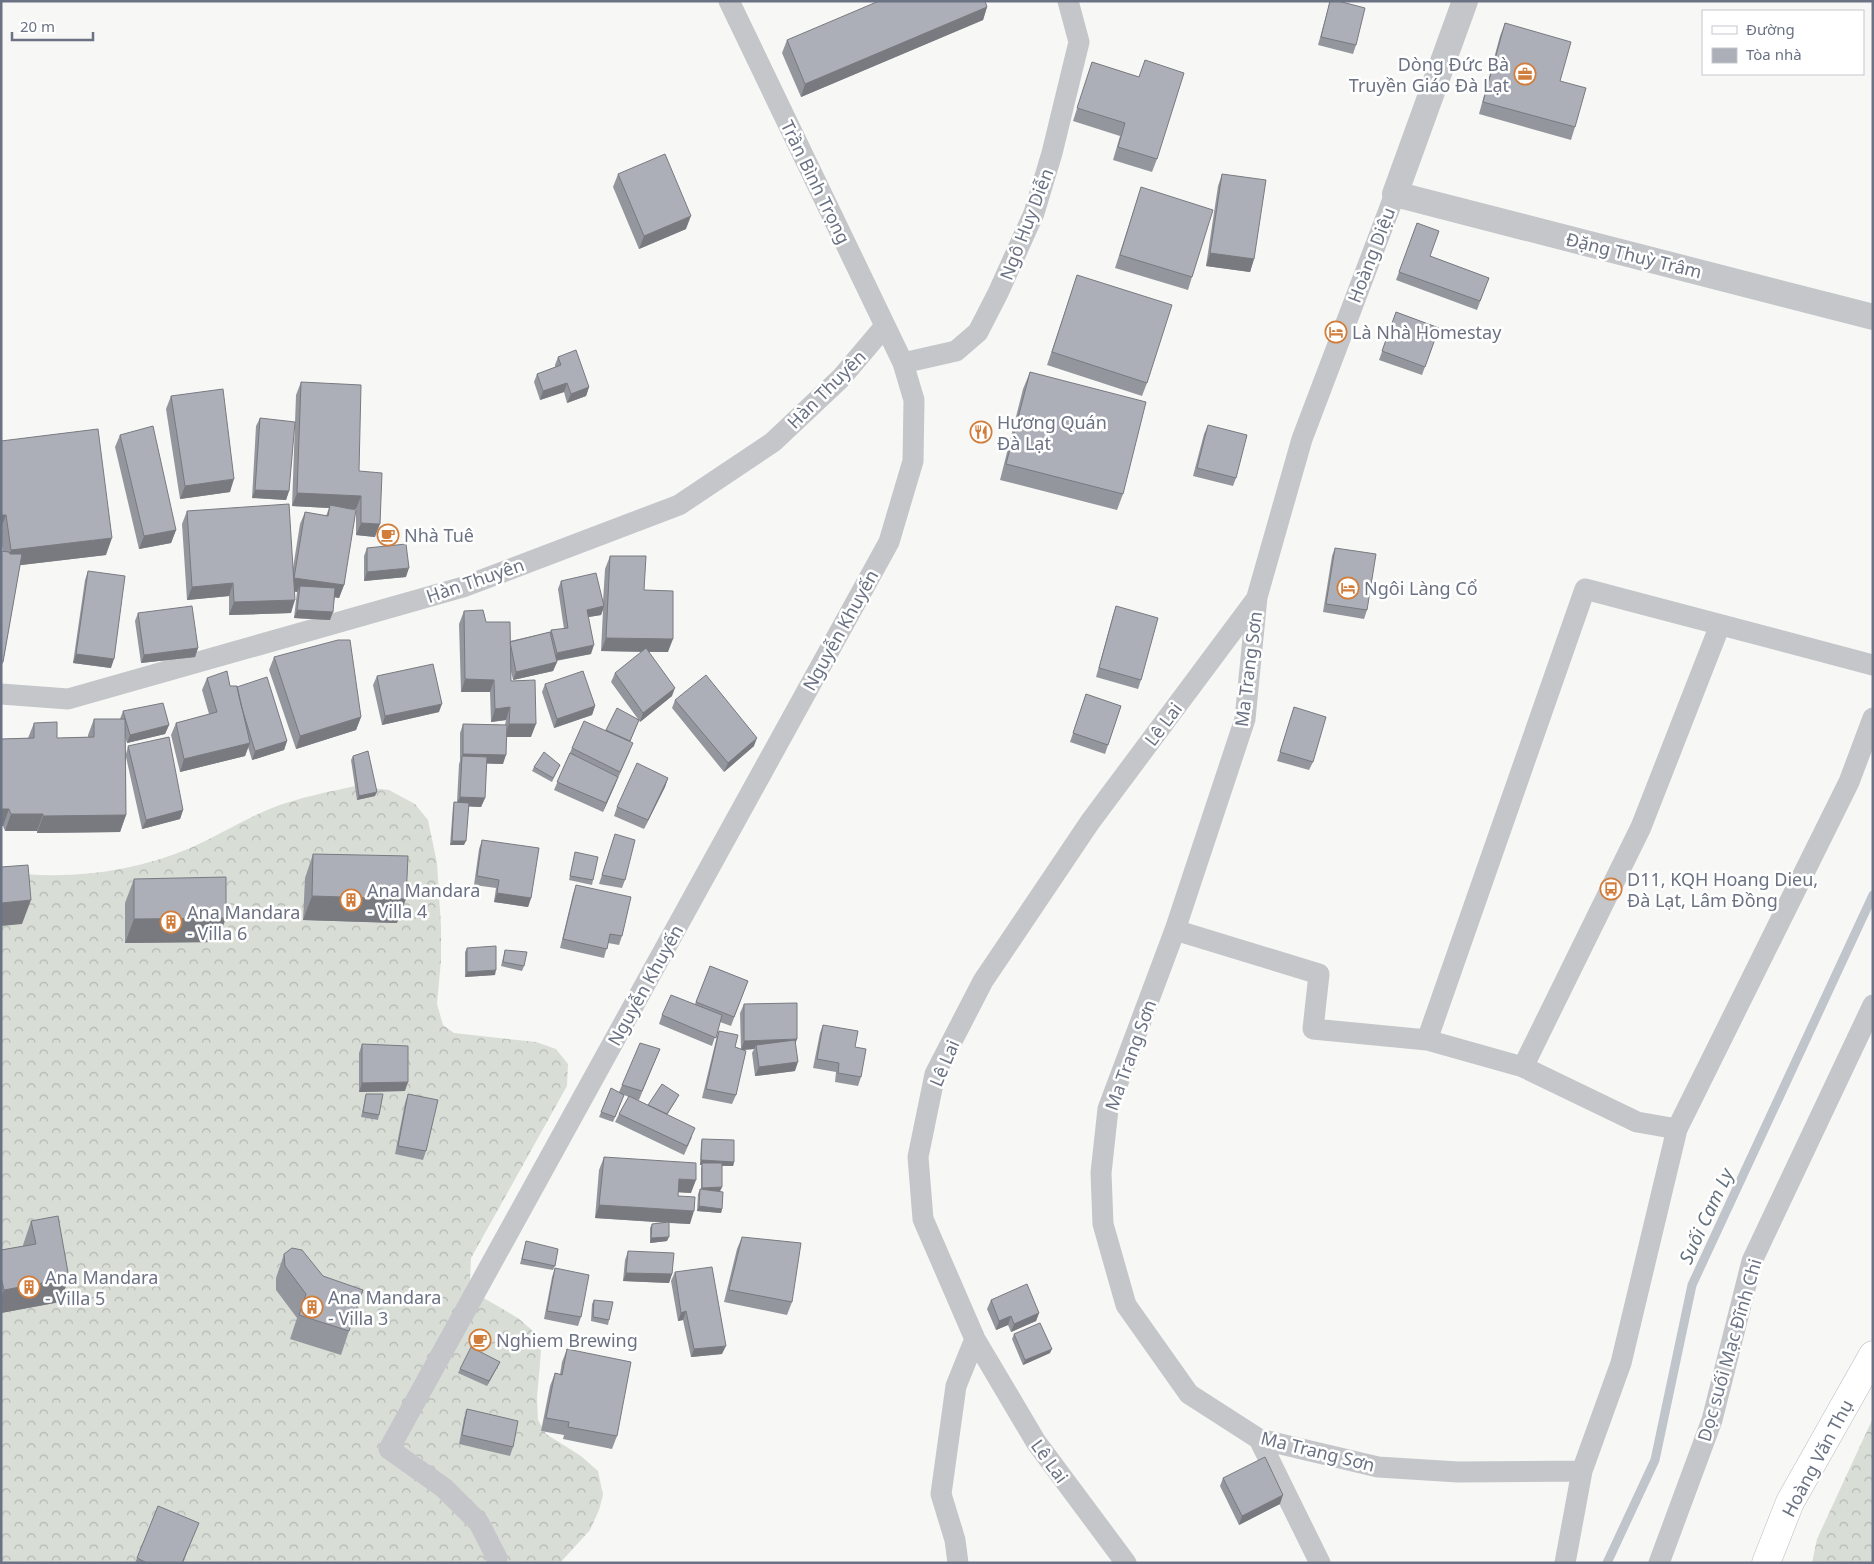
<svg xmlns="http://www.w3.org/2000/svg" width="1874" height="1564" viewBox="0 0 1874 1564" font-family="'Noto Sans',sans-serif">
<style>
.forest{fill:url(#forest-crowns)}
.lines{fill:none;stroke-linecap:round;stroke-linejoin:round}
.stream{stroke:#c0c5cb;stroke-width:9}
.primary-casing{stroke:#b7b9bd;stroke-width:29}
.minor{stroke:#c4c6ca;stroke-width:21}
.tertiary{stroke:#c4c6ca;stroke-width:26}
.primary{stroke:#fff;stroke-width:28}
.wall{fill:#94969d}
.shaded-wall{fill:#787a80}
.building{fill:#acafb7;stroke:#787a80}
.labels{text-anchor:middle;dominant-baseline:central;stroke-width:5;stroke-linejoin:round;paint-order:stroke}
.poi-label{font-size:18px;fill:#6a7283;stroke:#fff;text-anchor:start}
.street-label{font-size:18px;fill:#6a7283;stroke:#fff}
.water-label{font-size:19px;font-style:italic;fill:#65737f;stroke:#fff}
</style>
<defs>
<pattern id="forest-crowns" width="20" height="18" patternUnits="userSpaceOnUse" patternTransform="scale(1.25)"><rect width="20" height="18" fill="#d8ded6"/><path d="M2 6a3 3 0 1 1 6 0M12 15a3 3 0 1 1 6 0" fill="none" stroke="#b3b8b3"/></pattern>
</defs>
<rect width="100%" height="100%" fill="#f7f7f5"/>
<path class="forest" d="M355,786L389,790L415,804L428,820L437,863L441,926V960L437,1004L443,1025L454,1033L536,1042L556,1049L568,1064L567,1086L471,1258L470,1281L482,1297L518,1318L533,1331L541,1351L537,1398L538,1420L546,1434L581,1456L598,1471L603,1495L599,1510L590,1530L560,1563H1V871C62,881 131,873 188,849C218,836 246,818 277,806C302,797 328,792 355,786Z
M1873,1418V1563H1812L1817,1539Z"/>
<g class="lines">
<path class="stream" d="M1607,1563L1655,1460L1692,1285L1873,895"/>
<g class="primary-casing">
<path id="primary" d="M1766,1563L1790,1502L1873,1355"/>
</g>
<path class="minor" d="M1395,194L1302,439L1257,597L1245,719L1175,930L1108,1109L1101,1173L1103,1224L1126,1305L1189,1394L1259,1439L1378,1467L1458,1472L1582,1471
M903,363L956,351L978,332L998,293L1034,213L1052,153L1079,42L1068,1
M1,694L68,699L463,587L679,505L773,442L841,378L885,326
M1175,930L1319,974L1313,1029L1427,1040
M1523,1067L1641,827L1720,625
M1677,1129L1637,1122L1523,1067L1427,1040L1585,589L1873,665
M1259,1439L1320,1563
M497,1563V1558L479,1523L444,1488L389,1449L889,542L913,461L914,400L903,363L729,1
M958,1563L955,1540L941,1494L956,1386L975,1339
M1126,1563L1036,1442L975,1339L923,1219L918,1157L935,1074L983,981L1090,822L1257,598
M1565,1563L1582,1471L1621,1363L1677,1129L1849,782L1873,718
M1659,1563L1712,1420L1752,1261L1873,1005"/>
<path class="tertiary" d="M1465,1L1395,194L1873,317"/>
<use href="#primary" class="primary"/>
</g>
<path class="wall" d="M1330,1L1356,45L1353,54L1318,45Z
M987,7L983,20L801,97L782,53L787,40Z
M1505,23L1560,81L1575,127L1571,140L1479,114L1500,36Z
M1145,60L1157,159L1152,172L1113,160L1120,136L1073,121L1092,62L1139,77Z
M618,174L686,229L639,249L613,187Z
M1222,174L1254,259L1250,272L1206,266L1218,186Z
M1141,187L1192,277L1188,290L1115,268Z
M1417,223L1430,256L1489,278L1477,310L1396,280Z
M1077,275L1147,383L1142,396L1047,365Z
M1396,312L1439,328L1422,375L1379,360Z
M558,357L589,387L586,396L567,403L564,392L540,400L534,382L537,374L555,367V365Z
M1030,372L1123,494L1117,510L1000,480L1023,389Z
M301,382L359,471L375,537L356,535V509H351L344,585L339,598L335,597L330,620L294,618L297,592L295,591L291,613L229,615V596L187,600L182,524L187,511L293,568L300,524L305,512L326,516L329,508L292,506L296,395Z
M171,396L230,492L180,499L166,409Z
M260,418L289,491L286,500L252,498L256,426Z
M1208,425L1236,478L1233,486L1193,476L1204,434Z
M120,435L176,530L171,543L139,549L115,447Z
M1,441L106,555L20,565L3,662L1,668V551H3L1,541Z
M367,548L406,577L364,581V556Z
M1335,548L1367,610L1364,619L1323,612L1332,556Z
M610,556L644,590L668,652H649L672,696L640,722L639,720L630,742V751L615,785L603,812L554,790L572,748L605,730L638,719L611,682L615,673L642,652L601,651L603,610L601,615L588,617L591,654L556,661L557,662L553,671L513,680L510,667L511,681L531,737H506L503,764L486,763L485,798L481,807L469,806L464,845H450L453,806L454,802H457L459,764L460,761V733L463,724L505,725L506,720L491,722L490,692H461L459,624L464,611L486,622L510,641L550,632L551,630L564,629L558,589L561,581L603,602L605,569Z
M88,571L111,668L73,663L85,580Z
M1116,606L1141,680L1138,689L1096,677L1113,615Z
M138,613L198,648L195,657L141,663L135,621Z
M274,657L361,717L356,730L296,749L269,670Z
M377,676L439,712L382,725L373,685Z
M207,678L230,686L237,687L287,741L284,750L252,760L248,747L245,756L180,772L171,735L176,723L209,714L202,690Z
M545,684L595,706L592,715L554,728L542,692Z
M1086,694L1121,706L1105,754L1070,742Z
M675,700L754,746L724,772L672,708Z
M1294,707L1313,762L1309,770L1277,761Z
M123,711L169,725L165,734L127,743L125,737L126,754L128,746L183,810L180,819L142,829L126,757V815L120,832L37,833V831H5L3,826H1V739L28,738L34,723L57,738L88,737V735L94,719H120Z
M353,756L375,796L357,800L351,760Z
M560,765L552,782L532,771L534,767Z
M668,778L665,787L644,829L614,816L617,807Z
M615,834L625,880L622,888L599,884Z
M482,840L531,898L528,907L494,902L496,888L474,885L479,849Z
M575,852L593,880L592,885L569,880Z
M313,854L397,923L303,920L305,878Z
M134,879L217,942L125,943V903Z
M576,885L622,936L619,945L608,943L604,958L560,948L573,894Z
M467,948L495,975L465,977V952Z
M505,950L524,966L522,971L501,966Z
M710,966L748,981L731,1026L720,1022L712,1046L659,1024L662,1015L695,1004Z
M744,1004L795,1044V1071L755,1076L752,1053L754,1049L743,1050L736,1095L732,1104L702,1098L716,1040L719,1031L735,1047L741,1049L740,1013Z
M823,1025L855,1047L861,1077L858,1086L835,1082L836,1072L813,1068L820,1033Z
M362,1044L405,1091L359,1092V1053Z
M660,1049L639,1100L634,1099L648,1105L677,1099L667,1115L692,1137L684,1155L615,1122L619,1114L629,1097L624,1095L613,1122L599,1117L611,1088L619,1092L622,1085Z
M366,1094L379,1115L378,1120L361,1117Z
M408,1094L426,1151L423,1160L395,1154L405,1103Z
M702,1139L734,1162L733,1166H722V1187L720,1191H716L722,1209L721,1213L697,1211L698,1194L700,1189L701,1190V1168L702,1165H700L701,1143Z
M604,1157L691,1193L678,1192V1196L690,1224L669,1223L667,1241L650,1243V1228L652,1224L669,1223L595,1218L599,1170Z
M31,1221L69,1278L60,1302L1,1313V1250L23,1246V1245Z
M742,1237L792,1302L787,1315L724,1302L737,1249Z
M526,1241L555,1266L553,1270L520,1264Z
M628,1251L672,1274L669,1283L623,1281L625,1260Z
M284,1254L349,1331L341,1355L290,1339L297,1318L276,1290V1278Z
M555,1268L581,1317L578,1326L544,1319L552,1277Z
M675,1272L722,1354L691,1357L683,1320L678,1321L671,1281Z
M594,1300L609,1320L608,1325L591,1321L592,1304Z
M991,1300L1039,1313L1036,1321L1011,1332L1008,1325L996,1330L987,1309Z
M1014,1334L1050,1353L1023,1365L1012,1339Z
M567,1349L617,1436L612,1449L563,1439L564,1435L541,1431L550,1386L555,1373L560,1374L562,1362Z
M500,1362L498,1366L487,1386L458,1373L460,1369Z
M467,1409L513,1447L510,1456L459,1444L464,1418Z
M1223,1478L1280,1504L1239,1525L1220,1486Z
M158,1506L195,1532L183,1563H135Z"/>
<path class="shaded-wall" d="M987,7L983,20L801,97L805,84Z
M691,216L686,229L639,249L644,236Z
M1210,253L1254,259L1250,272L1206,266Z
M567,383L564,392L540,400L543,391Z
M589,387L586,396L567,403L571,394Z
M234,479L230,492L180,499L185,486Z
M255,490L289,491L286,500L252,498Z
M297,493L361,496L356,509L330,508V505L329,508L292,506Z
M1,515H6L1,528Z
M361,523L380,524L375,537L356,535Z
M176,530L171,543L139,549L144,536Z
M112,538L106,555L5,567L11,550Z
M409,568L406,577L364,581L367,572Z
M294,578L344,585L339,598L299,592L300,586L297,592L290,591Z
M233,583L229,596L187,600L192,587Z
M295,600L291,613L229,615L234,602Z
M604,606L601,615L583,618L587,610Z
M297,610L333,612L330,620L294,618Z
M606,638L673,639L668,652L601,651Z
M594,645L591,654L553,661L557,653Z
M198,648L195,657L141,663L144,655Z
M76,654L114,659L111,668L73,663Z
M557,662L553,671L513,680L516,672Z
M465,679L494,680L490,692H461Z
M675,688L672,696L640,722L643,713Z
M442,704L439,712L382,725L385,716Z
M595,706L592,715L554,728L557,719Z
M510,707L506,720L491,722L495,709Z
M361,717L356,730L296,749L300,736Z
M509,724H536L531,737H505Z
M169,725L165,734L127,743L130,735Z
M757,738L754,746L724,772L728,763Z
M287,741L284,750L252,760L255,751Z
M250,743L245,756L180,772L184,759Z
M463,754L506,755L503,764L461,763L462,758Z
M618,777L615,785L603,812L606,803Z
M668,778L665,787L644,829L648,820Z
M377,792L375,796L357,800L359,796Z
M460,797L485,798L481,807L456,806Z
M1,809H9L3,826H1Z
M183,810L180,819L142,829L146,820Z
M11,814H43L37,831H5Z
M126,815L120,832L37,833L43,816Z
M452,841H466L464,845H450Z
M497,893L531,898L528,907L494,902Z
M312,896L406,899L397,923L303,920Z
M31,900L22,924L1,926V903Z
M226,918L217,942L125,943L134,919Z
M496,970L495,975L465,977L467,972Z
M797,1039L794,1048L756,1045L754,1049L741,1050L744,1041Z
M798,1062L795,1071L755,1076L759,1067Z
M408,1082L405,1091L359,1092L362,1083Z
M701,1160L734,1162L733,1166L700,1165Z
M679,1179L696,1180L691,1193L674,1192Z
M722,1187L720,1191L701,1192L702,1188Z
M599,1205L694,1211L690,1224L595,1218Z
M699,1206L722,1209L721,1213L697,1211Z
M669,1237L667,1241L650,1243L651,1238Z
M626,1273L672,1274L669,1283L623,1281Z
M69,1278L60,1302L1,1313V1296L4,1290Z
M686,1311L683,1320L678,1321L681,1313Z
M1039,1313L1036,1321L1011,1332L1014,1324Z
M1011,1316L1008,1325L996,1330L999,1321Z
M726,1346L722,1354L691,1357L694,1349Z
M1052,1349L1050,1353L1023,1365L1025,1360Z
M500,1362L498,1366L487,1386L489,1381Z
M1283,1495L1280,1504L1239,1525L1242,1516Z"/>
<path class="building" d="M879,1H985L987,7L805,84L787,40Z
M1330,1H1338L1365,8L1356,45L1321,37Z
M1505,23L1571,42L1560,81L1586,88L1575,127L1483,102Z
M1145,60L1184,73L1157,159L1118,147L1125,123L1077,108L1092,62L1139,77Z
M665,154L691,216L644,236L618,174Z
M1222,174L1266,180L1254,259L1210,253Z
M1141,187L1213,210L1192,277L1120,255Z
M1417,223L1439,231L1430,256L1489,278L1480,301L1399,272Z
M1077,275L1172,305L1147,383L1052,352Z
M1396,312L1439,328L1425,367L1382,351Z
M576,350L589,387L571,394L567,383L543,391L537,374L561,365L558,357Z
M1030,372L1146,402L1123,494L1006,464Z
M301,382L361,385L359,471L382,473L380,524L361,523V496L297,493Z
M223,389L234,479L185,486L171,396Z
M260,418L295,422L289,491L255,490Z
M1208,425L1247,435L1236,478L1197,468Z
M153,426L176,530L144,536L120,435Z
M98,429L112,538L11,550L6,515H1V441Z
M289,504L295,600L234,602L233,583L192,587L187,511Z
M330,505L356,510L344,585L294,578L305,512L328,516Z
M406,544L409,568L367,572V548Z
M1335,548L1376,554L1367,610L1326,604Z
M1,551L9,552L10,554H22L3,662H1Z
M610,556H646L644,590L673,591V639L606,638Z
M88,571L125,576L114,659L76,654Z
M596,573L604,606L587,610L594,645L557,653L551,630L568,628L561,581Z
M300,586L335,588L333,612L297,610Z
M192,606L198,648L144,655L138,613Z
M1116,606L1158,618L1141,680L1099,668Z
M483,610L486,622H510L511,681L535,680L536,724H509L510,707L495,709L494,680L465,679L464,611Z
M550,632L557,662L516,672L510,642Z
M338,640H350L361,717L300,736L274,657Z
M646,648L675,688L643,713L615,673Z
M433,664L442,704L385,716L377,676Z
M227,671L230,686H237L250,743L184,759L176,723L217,712L207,678Z
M583,671L595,706L557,719L545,684Z
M706,675L757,738L728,763L675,700Z
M267,677L287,741L255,751L241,705L237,687Z
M1086,694L1121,706L1108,745L1073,733Z
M163,703L169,725L130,735L123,711Z
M1294,707L1326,717L1313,762L1280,752Z
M617,708L639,720L630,741L606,730Z
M94,719H125L126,815L43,816V814H11L9,809H1V739L34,738V723L57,722V738L94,737Z
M584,721L633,743L620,772L572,748Z
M463,724L507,725L506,755L463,754Z
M169,737L183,810L146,820L128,746Z
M368,751L377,792L359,796L353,756Z
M544,752L560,765L553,778L534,767Z
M570,753L618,777L606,803L557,782Z
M462,756L487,757L485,798L460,797Z
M637,763L668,778L648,820L617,807Z
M454,802L469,803L466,841H452Z
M615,834L635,840L625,880L602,875Z
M482,840L539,848L531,898L497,893L499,880L477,876Z
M575,852L598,857L593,880L570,876Z
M313,854L408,856L406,899L312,896Z
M28,865L31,900L1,903V867Z
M226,877V918L134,919V879Z
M576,885L631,897L622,936L610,934L607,949L563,939Z
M496,946V970L467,972V948Z
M505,950L527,952L524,966L503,962Z
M710,966L748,981L734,1017L696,1002Z
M671,995L722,1015L716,1038L662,1015Z
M797,1003V1039L744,1041V1004Z
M823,1025L858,1031L855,1047L866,1049L861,1077L838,1073L839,1063L817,1059Z
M719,1031L738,1035L735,1047L746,1051L736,1095L706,1089Z
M795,1040L798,1062L759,1067L756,1045Z
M640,1043L660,1049L642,1091L622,1085Z
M362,1044L408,1046V1082L362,1083Z
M662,1084L679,1095L667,1114L648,1105Z
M611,1088L624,1095L615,1117L601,1112Z
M366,1094H383L379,1115L363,1112Z
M408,1094L438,1100L426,1151L398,1146Z
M629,1096L695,1128L687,1146L619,1114Z
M702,1139L734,1140V1162L701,1160Z
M604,1157L696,1163V1180L679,1179L678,1196L695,1197L694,1211L599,1205Z
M702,1163H722V1187L702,1188Z
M700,1189L723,1192L722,1209L699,1206Z
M58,1216L69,1278L4,1290L1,1277V1250L36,1244L31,1221Z
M669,1222V1237L651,1238L652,1224Z
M742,1237L801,1243L792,1302L729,1290Z
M526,1241L558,1249L555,1266L522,1259Z
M292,1248L302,1250L323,1276L363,1290L349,1331L299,1315L306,1294L285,1266L284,1254Z
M628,1251L674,1253L672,1274L626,1273Z
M712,1267L726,1346L694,1349L686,1311L681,1313L675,1272Z
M555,1268L589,1275L581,1317L547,1311Z
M1027,1284L1039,1313L1014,1324L1011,1316L999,1321L991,1300Z
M594,1300L613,1302L609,1320L593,1317Z
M1040,1323L1052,1349L1025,1360L1014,1334Z
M471,1347L500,1362L489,1381L460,1369Z
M567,1349L631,1362L617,1436L568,1427L569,1422L546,1418L555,1373L562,1375Z
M467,1409L518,1421L513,1447L462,1435Z
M1265,1457L1283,1495L1242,1516L1223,1478Z
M158,1506L199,1523L182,1563H147L137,1558Z"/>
<defs>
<g id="office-ring" transform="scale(1.125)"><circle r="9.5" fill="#fff" stroke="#d17d3b" stroke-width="1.5"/><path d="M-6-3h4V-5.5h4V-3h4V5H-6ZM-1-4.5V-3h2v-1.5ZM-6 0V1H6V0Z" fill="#d17d3b"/></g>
<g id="hotel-ring" transform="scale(1.125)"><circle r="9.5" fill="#fff" stroke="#d17d3b" stroke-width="1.5"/><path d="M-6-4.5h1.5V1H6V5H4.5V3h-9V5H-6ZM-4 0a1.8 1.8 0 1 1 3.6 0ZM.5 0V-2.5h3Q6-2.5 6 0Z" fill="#d17d3b"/></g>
<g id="restaurant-ring" transform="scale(1.125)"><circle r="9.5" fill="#fff" stroke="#d17d3b" stroke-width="1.5"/><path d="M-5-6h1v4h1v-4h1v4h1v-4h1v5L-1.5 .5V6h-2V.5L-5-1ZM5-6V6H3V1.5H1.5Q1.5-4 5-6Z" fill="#d17d3b"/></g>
<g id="cafe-ring" transform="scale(1.125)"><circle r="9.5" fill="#fff" stroke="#d17d3b" stroke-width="1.5"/><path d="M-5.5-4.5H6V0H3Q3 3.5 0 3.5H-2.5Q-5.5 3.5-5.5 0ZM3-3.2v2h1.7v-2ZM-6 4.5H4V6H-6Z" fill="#d17d3b"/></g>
<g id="bus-ring" transform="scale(1.125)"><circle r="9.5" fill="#fff" stroke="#d17d3b" stroke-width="1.5"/><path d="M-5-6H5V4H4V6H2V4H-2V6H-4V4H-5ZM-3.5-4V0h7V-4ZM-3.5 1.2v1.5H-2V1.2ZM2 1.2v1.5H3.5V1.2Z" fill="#d17d3b"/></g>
<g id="building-ring" transform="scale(1.125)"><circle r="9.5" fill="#fff" stroke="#d17d3b" stroke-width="1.5"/><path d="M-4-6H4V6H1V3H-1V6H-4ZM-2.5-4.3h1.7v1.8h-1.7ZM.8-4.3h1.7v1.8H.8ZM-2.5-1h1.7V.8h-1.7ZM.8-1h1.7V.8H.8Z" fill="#d17d3b"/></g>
</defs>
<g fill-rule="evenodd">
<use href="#office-ring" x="1525" y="74"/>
<use href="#hotel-ring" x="1336" y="332"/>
<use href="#restaurant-ring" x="981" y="432"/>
<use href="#cafe-ring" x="388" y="535"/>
<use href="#hotel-ring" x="1348" y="588"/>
<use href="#bus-ring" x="1611" y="889"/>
<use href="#building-ring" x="351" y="900"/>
<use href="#building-ring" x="171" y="922"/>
<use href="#building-ring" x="29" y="1287"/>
<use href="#building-ring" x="312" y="1307"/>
<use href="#cafe-ring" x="480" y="1340"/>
</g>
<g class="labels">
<g class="poi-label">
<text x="1509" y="64" text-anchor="end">Dòng Đức Bà<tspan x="1509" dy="21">Truyền Giáo Đà Lạt</tspan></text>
<text x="1352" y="332">Là Nhà Homestay</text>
<text x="997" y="422">Hương Quán<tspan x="997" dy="21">Đà Lạt</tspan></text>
<text x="404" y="535">Nhà Tuê</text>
<text x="1364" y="588">Ngôi Làng Cổ</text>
<text x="1627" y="879">D11, KQH Hoang Dieu,<tspan x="1627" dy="21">Đà Lạt, Lâm Đồng</tspan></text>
<text x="367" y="890">Ana Mandara<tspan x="367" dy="21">- Villa 4</tspan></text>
<text x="187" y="912">Ana Mandara<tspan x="187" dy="21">- Villa 6</tspan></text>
<text x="45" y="1277">Ana Mandara<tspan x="45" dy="21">- Villa 5</tspan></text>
<text x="328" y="1297">Ana Mandara<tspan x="328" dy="21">- Villa 3</tspan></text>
<text x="496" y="1340">Nghiem Brewing</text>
</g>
<g class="street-label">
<text transform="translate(816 182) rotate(64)">Trần Bình Trọng</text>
<text transform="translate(1026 224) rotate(-69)">Ngô Huy Diễn</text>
<text transform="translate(1371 255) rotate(-69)">Hoàng Diệu</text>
<text transform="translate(1634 255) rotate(14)">Đặng Thuỳ Trâm</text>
<text transform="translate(826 389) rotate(-45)">Hàn Thuyên</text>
<text transform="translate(475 580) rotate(-19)">Hàn Thuyên</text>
<text transform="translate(840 630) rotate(-61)">Nguyễn Khuyến</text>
<text transform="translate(1248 669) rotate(-83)">Ma Trang Sơn</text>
<text transform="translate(1163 724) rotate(-53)">Lê Lai</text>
<text transform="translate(645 985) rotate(-61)">Nguyễn Khuyến</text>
<text transform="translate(1130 1055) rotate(-70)">Ma Trang Sơn</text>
<text transform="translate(944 1063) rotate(-67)">Lê Lai</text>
<text transform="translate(1729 1350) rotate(-74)">Dọc suối Mạc Đĩnh Chi</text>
<text transform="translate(1318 1451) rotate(14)">Ma Trang Sơn</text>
<text transform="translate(1817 1458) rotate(-62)">Hoàng Văn Thụ</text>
<text transform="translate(1050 1461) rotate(54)">Lê Lai</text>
</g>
<g class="water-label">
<text transform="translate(1706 1216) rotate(-65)">Suối Cam Ly</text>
</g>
</g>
<rect width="1874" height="1564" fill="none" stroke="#6a7283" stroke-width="5"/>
<rect x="1702" y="10" width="162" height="65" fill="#ffffff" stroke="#c3c7cd"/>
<rect x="1712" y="26" width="25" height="8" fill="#ffffff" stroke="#c3c7cd"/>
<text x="1746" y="35" font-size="15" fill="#6a7283">Đường</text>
<rect x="1712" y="48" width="25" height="15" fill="#acafb7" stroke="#c3c7cd"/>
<text x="1746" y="60" font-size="15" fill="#6a7283">Tòa nhà</text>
<path d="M12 32v8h81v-8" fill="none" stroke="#6a7283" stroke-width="2.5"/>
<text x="20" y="32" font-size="15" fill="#6a7283" stroke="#ffffff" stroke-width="4" paint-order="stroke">20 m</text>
</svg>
